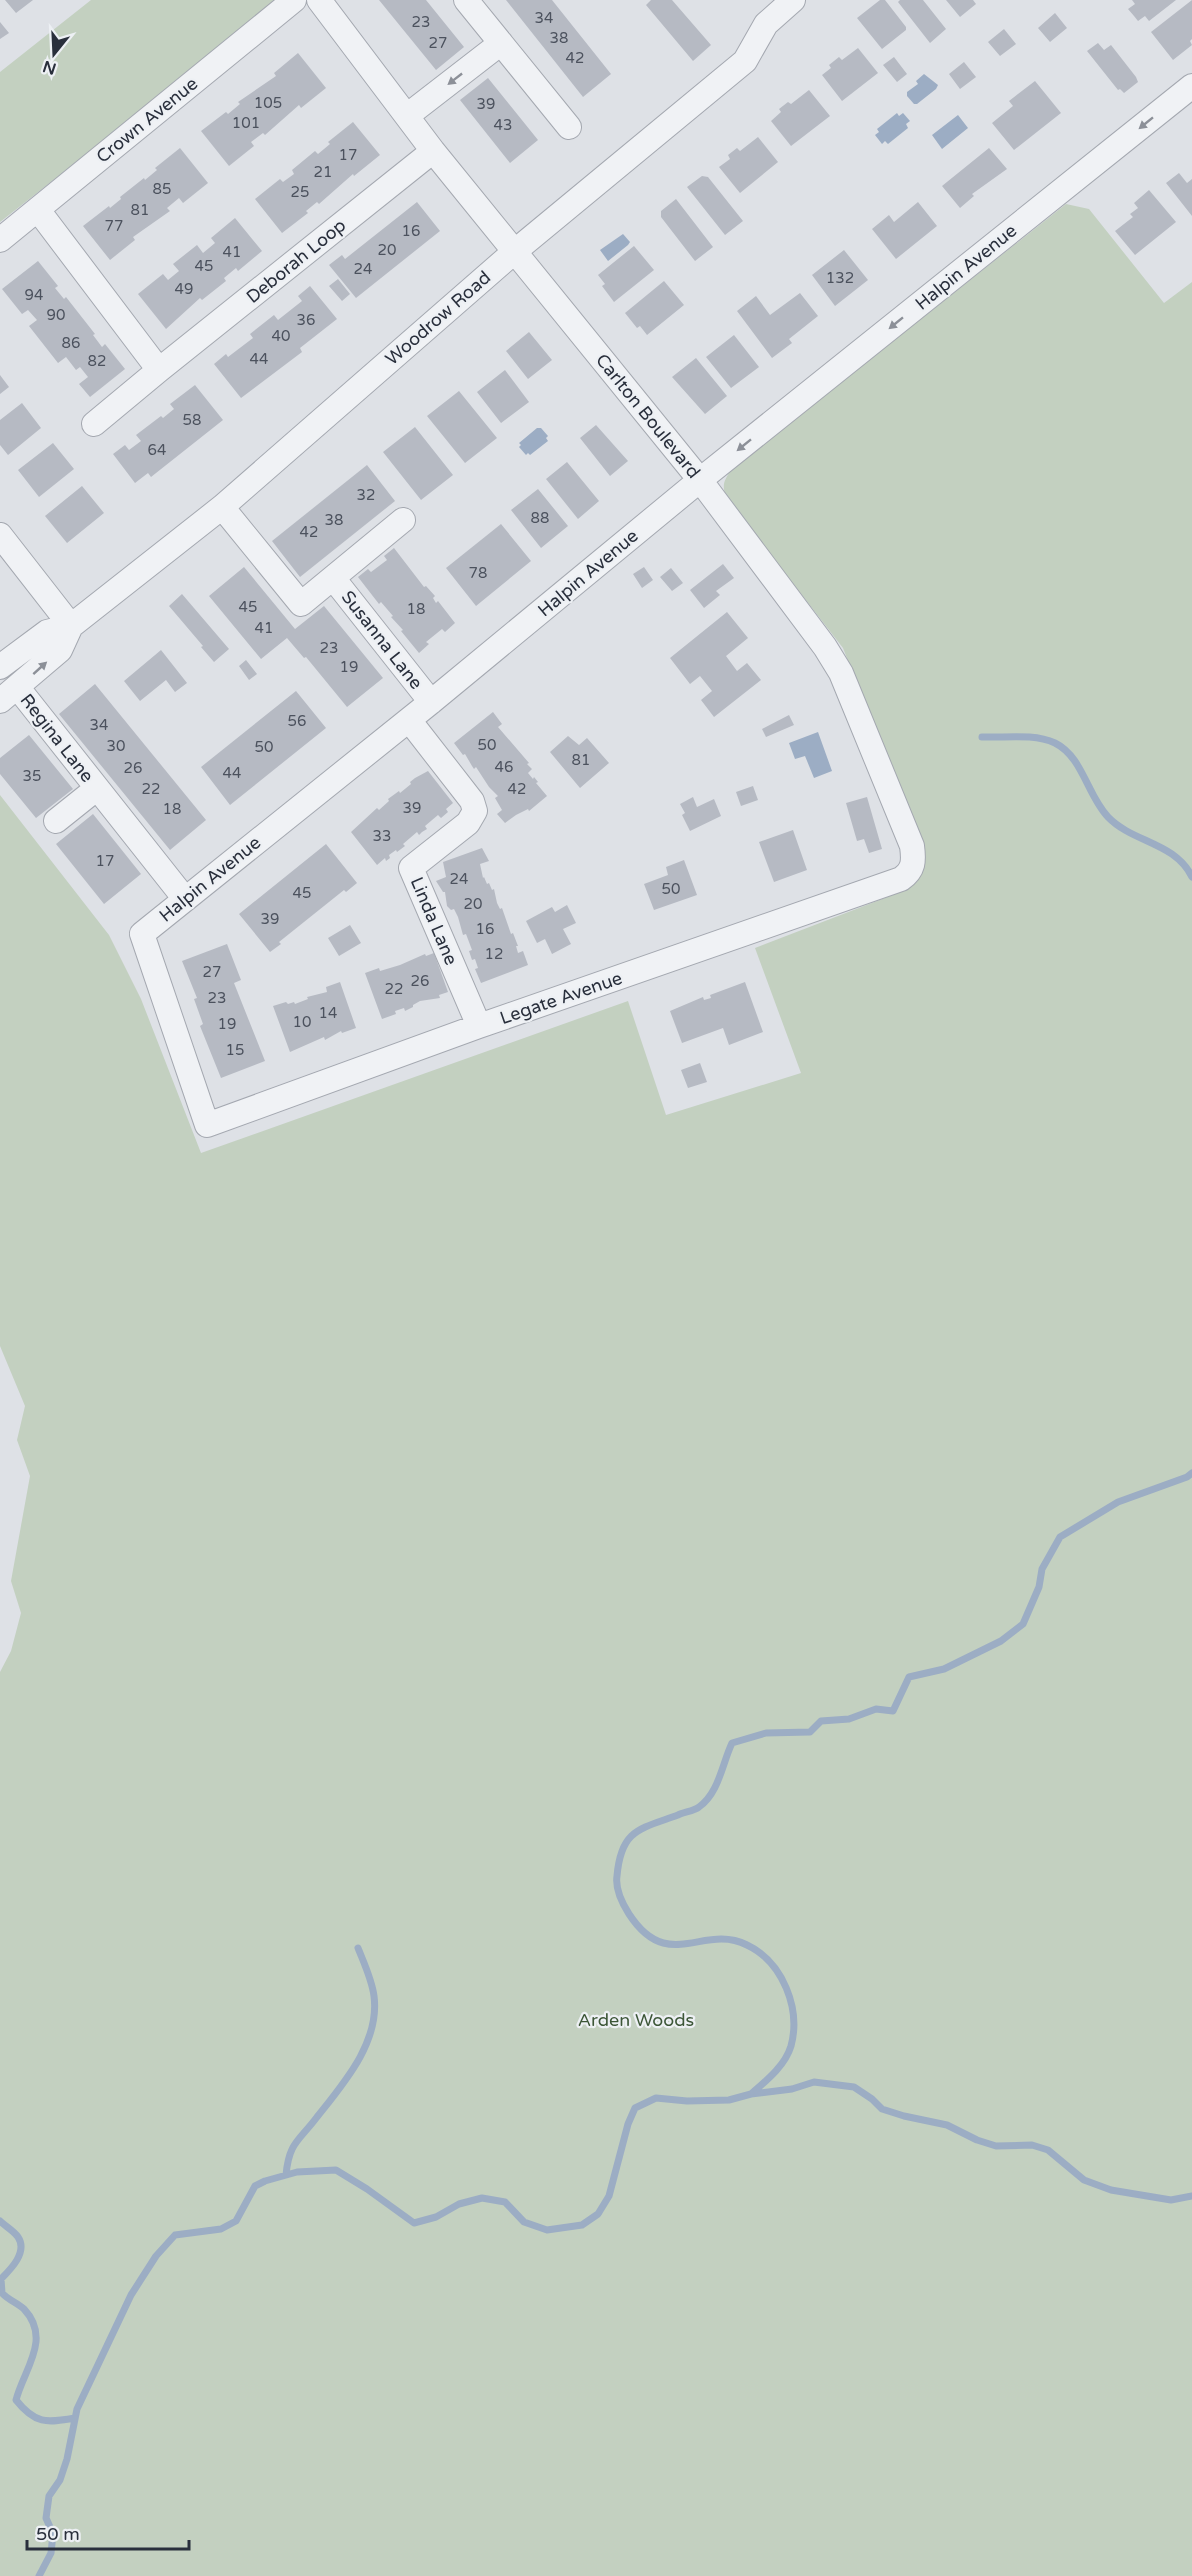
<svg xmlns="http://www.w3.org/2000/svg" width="1192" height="2576" viewBox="0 0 1192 2576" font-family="'Varela Round',sans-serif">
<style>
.green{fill:#c3d0c0}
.water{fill:#9cadc4}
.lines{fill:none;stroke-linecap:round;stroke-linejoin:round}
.stream{stroke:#9cadc4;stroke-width:7}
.building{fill:#b6bac3}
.minor-casing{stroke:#a4a8b0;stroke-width:26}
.minor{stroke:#f0f2f5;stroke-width:24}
.oneway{fill:#8c9098}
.labels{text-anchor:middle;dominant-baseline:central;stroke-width:4.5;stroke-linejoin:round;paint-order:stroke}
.number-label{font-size:15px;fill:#4c525e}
.street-label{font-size:18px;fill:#292f3c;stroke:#edf0f4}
.park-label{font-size:18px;fill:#3c5637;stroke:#edf0f4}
</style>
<rect width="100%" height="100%" fill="#dee1e6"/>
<path class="green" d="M91,0H274L275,6L0,222V72Z
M1066,204L1089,209L1164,303L1192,282V2576H0V1672L11,1651L21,1613L11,1581L30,1476L17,1440L25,1406L0,1346V795L109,935L141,999L201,1153L628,1001L666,1115L801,1073L755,948L903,891C921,881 925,871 922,851L843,648L728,500C721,487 723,481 732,469Z"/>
<path class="water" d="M924,74L938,85L936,89L917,104H914L907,96V92L918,84L916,81Z
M897,113L899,116L903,113L910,121L906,124L908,128L888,144L885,141L882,144L875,135L879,132L877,129Z
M958,115L968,128L942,149L932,135Z
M623,234L630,242L628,245L608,261L600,250Z
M537,428H541L548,436L546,438L548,441L530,455L528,453L526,455L519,447L521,445L519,443Z
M818,732L832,771L814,778L805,756L795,759L789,743Z"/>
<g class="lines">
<path class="stream" d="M982,737C1005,738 1033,733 1055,743C1083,757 1087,795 1108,817C1133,843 1175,842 1192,877
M751,2094C766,2081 785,2066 791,2046C801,2009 783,1962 747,1945C703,1923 668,1974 629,1914C622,1903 615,1889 617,1876C621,1829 640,1829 678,1815C684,1812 694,1811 699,1807C719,1793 722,1764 732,1743L766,1733L810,1732L821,1721L849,1719L876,1709L893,1711L909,1677L944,1669L1001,1641L1023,1624L1039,1587L1042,1569L1060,1537L1118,1502L1187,1477L1192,1473
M286,2175C289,2142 299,2141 317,2117C344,2083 380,2042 374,1996C372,1980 364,1963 358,1948
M0,2221C5,2226 14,2231 18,2237C28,2252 11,2269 1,2279L2,2293C8,2300 18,2303 24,2309C52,2339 24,2369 16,2400C35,2424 46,2423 75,2418
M39,2576L51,2553L53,2534L46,2518L49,2496L60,2480L67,2459L77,2409L131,2295L156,2256L175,2235L221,2229L236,2221L255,2186L265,2181L297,2172L336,2170L367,2189L414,2223L436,2217L459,2204L482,2198L505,2202L524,2222L547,2230L582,2225L598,2214L609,2196L628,2124L635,2108L656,2098L687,2101L729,2100L751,2094L792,2089L814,2082L854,2087L872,2099L882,2109L904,2116L947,2125L977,2140L996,2146L1032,2145L1048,2150L1084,2180L1111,2190L1171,2200L1192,2196"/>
</g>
<path class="building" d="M5,0H33L16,13Z
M379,0H426L464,47L436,70Z
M506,0H552L611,74L583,97Z
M651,0H672L711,45L693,61L646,5Z
M880,0H885L906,27V30L882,49L857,18Z
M900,0H923L946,29L930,43L898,2Z
M946,0H973L976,4L960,17Z
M1132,0H1176L1149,21L1145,16L1138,21L1134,16L1128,9L1135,4Z
M1192,0V39L1190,41L1192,45L1173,60L1151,32Z
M1055,13L1067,28L1050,42L1038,28Z
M0,22L9,33L0,39Z
M1004,29L1016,44L1000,56L988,42Z
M1098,43L1104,50L1111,45L1136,77L1138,82L1124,93L1120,89L1118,90L1087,51Z
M858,48L878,73L842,101L822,75L831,68L829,65L839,57L842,60Z
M298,53L326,88L301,108L299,105L265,135L263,133L251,142L254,146L229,166L201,131L226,112L228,114L240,104L238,102L276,76L274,73Z
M894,57L907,74L897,82L883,65Z
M964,62L976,77L960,89L949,74Z
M488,78L538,140L510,163L460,100Z
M1035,81L1061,113L1014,150L992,123L1013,106L1009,101Z
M809,90L830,116L791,146L771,121L781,112L779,109L788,102L791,104Z
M353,122L380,155L354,176L353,174L319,204L317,202L306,211L308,213L282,233L255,199L280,179L283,182L294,174L292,170L315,151L318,154L330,144L328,142Z
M758,137L778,162L740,193L719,167L730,159L728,155L737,148L740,151Z
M180,148L208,183L183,203L179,198L167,208L170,211L133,237L135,240L110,260L83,226L109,206L110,208L121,199L120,197L144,178L145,180L157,170L155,168Z
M989,148L1007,169L972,194L974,196L960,208L942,186Z
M1179,173L1187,183L1192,179V216L1166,183Z
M702,176L708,177L743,221L725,235L687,187Z
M1149,190L1176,222L1135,255L1115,231L1133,217L1130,214L1138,208L1134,203Z
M676,199L713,247L695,261L661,217V211Z
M417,202L440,231L356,298L329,265L342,255L345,259Z
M918,202L937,226L896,259L872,229L889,215L894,222Z
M235,218L262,251L238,271L236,268L224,278L226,281L202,300L200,298L166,329L138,294L163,274L168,280L179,271L173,264L197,245L203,253L215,243L211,238Z
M634,246L654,270L614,302L602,286L605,284L598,275Z
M844,250L868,280L835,306L812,275Z
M38,261L58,286L55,288L64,299L66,297L95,334L93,335L102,347L105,344L125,369L90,397L79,384L88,377L80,367L76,370L66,357L58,363L29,326L37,320L28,310L22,314L2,289Z
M338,279L350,294L342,301L329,286Z
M664,281L684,305L647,335L640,326L637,328L625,313Z
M310,286L337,319L300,348L302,352L241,398L214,364L226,354L228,357L253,338L250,334L274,315L278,320L302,301L298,296Z
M800,293L818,316L789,339L792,343L772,358L737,311L756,296L770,315Z
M529,332L552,360L528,379L506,351Z
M734,335L759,367L731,388L706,357Z
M696,358L727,396L705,414L672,377Z
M505,370L529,402L501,423L477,392Z
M0,375L9,387L0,394Z
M195,385L223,420L151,477L148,473L135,483L113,454L125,445L129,450L141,441L136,435L161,416L163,418L174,409L170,404Z
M459,391L497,438L465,463L427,416Z
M22,403L41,428L8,455L0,445V420Z
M596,425L628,461L610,476L580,438Z
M415,427L453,475L421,500L383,452Z
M53,443L74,469L39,497L18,470Z
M567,462L599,501L578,519L546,479Z
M367,465L395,501L300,577L272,541Z
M82,486L104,513L67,543L45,516Z
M538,489L568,526L541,548L511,510Z
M501,524L531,561L476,606L446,568Z
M394,548L424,587L426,586L435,596L433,598L436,603L438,601L455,623L445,632L442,629L426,642L429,644L419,653L401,631L403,630L391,617L393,616L381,602L379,604L358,577L368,569L371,572L387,560L384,556Z
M723,564L734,578L716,591L720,595L704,608L690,590Z
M244,567L295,629L324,606L383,678L347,707L306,657L304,658L287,638L261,659L209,596Z
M644,567L653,580L642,588L633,574Z
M671,568L683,583L672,591L660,577Z
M182,594L229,649L214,662L201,647L203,646L169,606Z
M727,612L748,638L726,656L737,671L747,663L761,680L714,717L701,700L712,691L700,676L690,684L670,658Z
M161,650L187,683L175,692L166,680L140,701L124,681Z
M246,660L257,674L249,680L239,666Z
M95,684L206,820L170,850L59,714Z
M296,691L326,728L230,805L201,767Z
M493,712L502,724L498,727L529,763L527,764L532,769L528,773L533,779L534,777L538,782L536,783L547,796L529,811L528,809L516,815L505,823L497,814L502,810L495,798L498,796L489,787L476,767L474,769L472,766L465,754L463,755L454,743Z
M789,715L794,725L766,737L762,729Z
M29,735L73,789L36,818L0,774V758Z
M568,736L579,745L587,738L609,763L580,788L550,752Z
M428,771L453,803L446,809L448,812L441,818L438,815L425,826L427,829L422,832L419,835L417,832L403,844L405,846L397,852L396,850L389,855L390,858L386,861L385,858L377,865L351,832L377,808L379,810L389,801L388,799L399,791L400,793L411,784L410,782L415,778Z
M753,786L758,800L741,806L736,792Z
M693,797L697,807L714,799L721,816L690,831L682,815L685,813L680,804Z
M867,797L882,849L869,853L864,839L857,841L846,803Z
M93,814L141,874L104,904L56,844Z
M793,830L807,870L774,882L759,842Z
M326,844L357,883L346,892L344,890L279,942L281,944L270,952L239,914Z
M482,848L489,861L480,864L483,878L484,877L487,884L489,883L492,890L494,889L497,903L500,909L502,908L511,934L513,933L518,946H516L518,953L523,951L528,965L481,983L475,969L478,968L475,959L472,960L469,951L472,950L466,934L463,935L458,917L454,909L451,910L447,906L445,892H443L436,881L446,877L443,862Z
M684,860L697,895L654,910L644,884L668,875L666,867Z
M567,905L576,923L563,929L571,944L552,954L545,939L537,943L526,921L552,907L555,912Z
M350,925L361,943L339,956L328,938Z
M227,944L241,980L234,983L265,1061L221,1078L200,1026L203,1024L194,999L197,998L182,961Z
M434,953L448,992L439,995L440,998L420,1001L413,1005V1007L405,1011L404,1008L395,1011L396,1014L382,1019L365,973L379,968L380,971L400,965L425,954L426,956Z
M340,982L356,1028L342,1033L341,1031L325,1040L324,1037L290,1052L273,1006L286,1002L288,1004L294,1002L295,1004L308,999L307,997L327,992L326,987Z
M745,982L763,1032L729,1045L723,1028L682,1043L670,1011L703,997L704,1000L711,998L710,995Z
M700,1063L707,1082L688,1088L681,1070Z"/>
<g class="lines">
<g class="minor-casing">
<path id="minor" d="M319,0L433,151L700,480L825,647L841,673L912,846C914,861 914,870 901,879L479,1026L207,1125L142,934L431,702L700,480L1192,86
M466,0L569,127
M408,115L501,43
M38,210L159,370
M0,240L294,0
M94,424L159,370L433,151
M222,507L301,604L403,520
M0,535L71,626
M333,578L431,702
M0,667L47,632L71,626L222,507L514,252L745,61L766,24L793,0
M18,688L185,899
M0,701L60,650L71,626
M409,720L472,801L475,811L468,823L411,868L479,1026
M56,821L96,789"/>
</g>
<use href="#minor" class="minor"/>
</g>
<defs><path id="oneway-solid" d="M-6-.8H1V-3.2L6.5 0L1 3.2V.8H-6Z" transform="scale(1.5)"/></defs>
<g class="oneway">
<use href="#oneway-solid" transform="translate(455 79) rotate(142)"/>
<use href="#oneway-solid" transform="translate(1146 123) rotate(141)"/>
<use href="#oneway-solid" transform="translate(896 323) rotate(141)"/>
<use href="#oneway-solid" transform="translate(744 445) rotate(141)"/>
<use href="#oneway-solid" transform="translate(40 668) rotate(-42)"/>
</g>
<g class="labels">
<g class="number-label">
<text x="544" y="18">34</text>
<text x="421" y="22">23</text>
<text x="559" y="38">38</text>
<text x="438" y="43">27</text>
<text x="575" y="58">42</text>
<text x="268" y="103">105</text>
<text x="486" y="104">39</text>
<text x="246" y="123">101</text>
<text x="503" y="125">43</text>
<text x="348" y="155">17</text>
<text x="323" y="172">21</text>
<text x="162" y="189">85</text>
<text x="300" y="192">25</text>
<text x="140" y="210">81</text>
<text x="114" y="226">77</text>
<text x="411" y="231">16</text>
<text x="387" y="250">20</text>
<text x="232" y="252">41</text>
<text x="204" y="266">45</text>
<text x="363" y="269">24</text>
<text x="840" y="278">132</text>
<text x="184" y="289">49</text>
<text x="34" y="295">94</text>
<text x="56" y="315">90</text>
<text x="306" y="320">36</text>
<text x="281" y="336">40</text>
<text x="71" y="343">86</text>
<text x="259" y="359">44</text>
<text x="97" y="361">82</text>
<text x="192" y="420">58</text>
<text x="157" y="450">64</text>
<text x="366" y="495">32</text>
<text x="540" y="518">88</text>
<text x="334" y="520">38</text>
<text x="309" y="532">42</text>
<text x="478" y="573">78</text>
<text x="248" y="607">45</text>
<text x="416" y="609">18</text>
<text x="264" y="628">41</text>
<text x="329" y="648">23</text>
<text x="349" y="667">19</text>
<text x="297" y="721">56</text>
<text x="99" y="725">34</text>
<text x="487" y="745">50</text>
<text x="116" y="746">30</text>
<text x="264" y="747">50</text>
<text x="581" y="760">81</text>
<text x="504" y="767">46</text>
<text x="133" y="768">26</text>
<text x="232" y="773">44</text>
<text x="32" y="776">35</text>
<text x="151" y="789">22</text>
<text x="517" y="789">42</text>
<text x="412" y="808">39</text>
<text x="172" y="809">18</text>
<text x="382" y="836">33</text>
<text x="105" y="861">17</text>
<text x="459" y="879">24</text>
<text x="671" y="889">50</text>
<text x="302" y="893">45</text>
<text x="473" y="904">20</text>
<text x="270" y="919">39</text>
<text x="485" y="929">16</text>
<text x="494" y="954">12</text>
<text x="212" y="972">27</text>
<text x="420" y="981">26</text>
<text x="394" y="989">22</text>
<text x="217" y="998">23</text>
<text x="328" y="1013">14</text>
<text x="302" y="1022">10</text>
<text x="227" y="1024">19</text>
<text x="235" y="1050">15</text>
</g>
<g class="street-label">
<text transform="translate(147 120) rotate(-39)">Crown Avenue</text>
<text transform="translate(296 261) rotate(-39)">Deborah Loop</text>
<text transform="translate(966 267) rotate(-39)">Halpin Avenue</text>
<text transform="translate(438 318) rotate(-41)">Woodrow Road</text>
<text transform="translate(648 416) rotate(51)">Carlton Boulevard</text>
<text transform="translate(588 573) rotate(-40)">Halpin Avenue</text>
<text transform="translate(382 640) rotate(52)">Susanna Lane</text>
<text transform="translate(57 738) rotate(52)">Regina Lane</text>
<text transform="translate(210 879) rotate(-39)">Halpin Avenue</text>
<text transform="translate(434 921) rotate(67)">Linda Lane</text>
<text transform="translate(561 998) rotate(-19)">Legate Avenue</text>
</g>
<g class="park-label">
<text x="636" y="2020">Arden Woods</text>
</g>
</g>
<g transform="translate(54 54) rotate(198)" stroke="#edf0f4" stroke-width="4.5" paint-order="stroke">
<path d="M0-4.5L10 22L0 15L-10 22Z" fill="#292f3c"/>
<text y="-9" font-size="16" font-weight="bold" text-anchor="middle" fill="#292f3c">N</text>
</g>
<path d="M27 2540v9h162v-9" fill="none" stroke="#292f3c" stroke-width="3"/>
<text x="36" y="2540" font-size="18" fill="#292f3c" stroke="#edf0f4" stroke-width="4.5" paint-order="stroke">50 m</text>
</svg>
